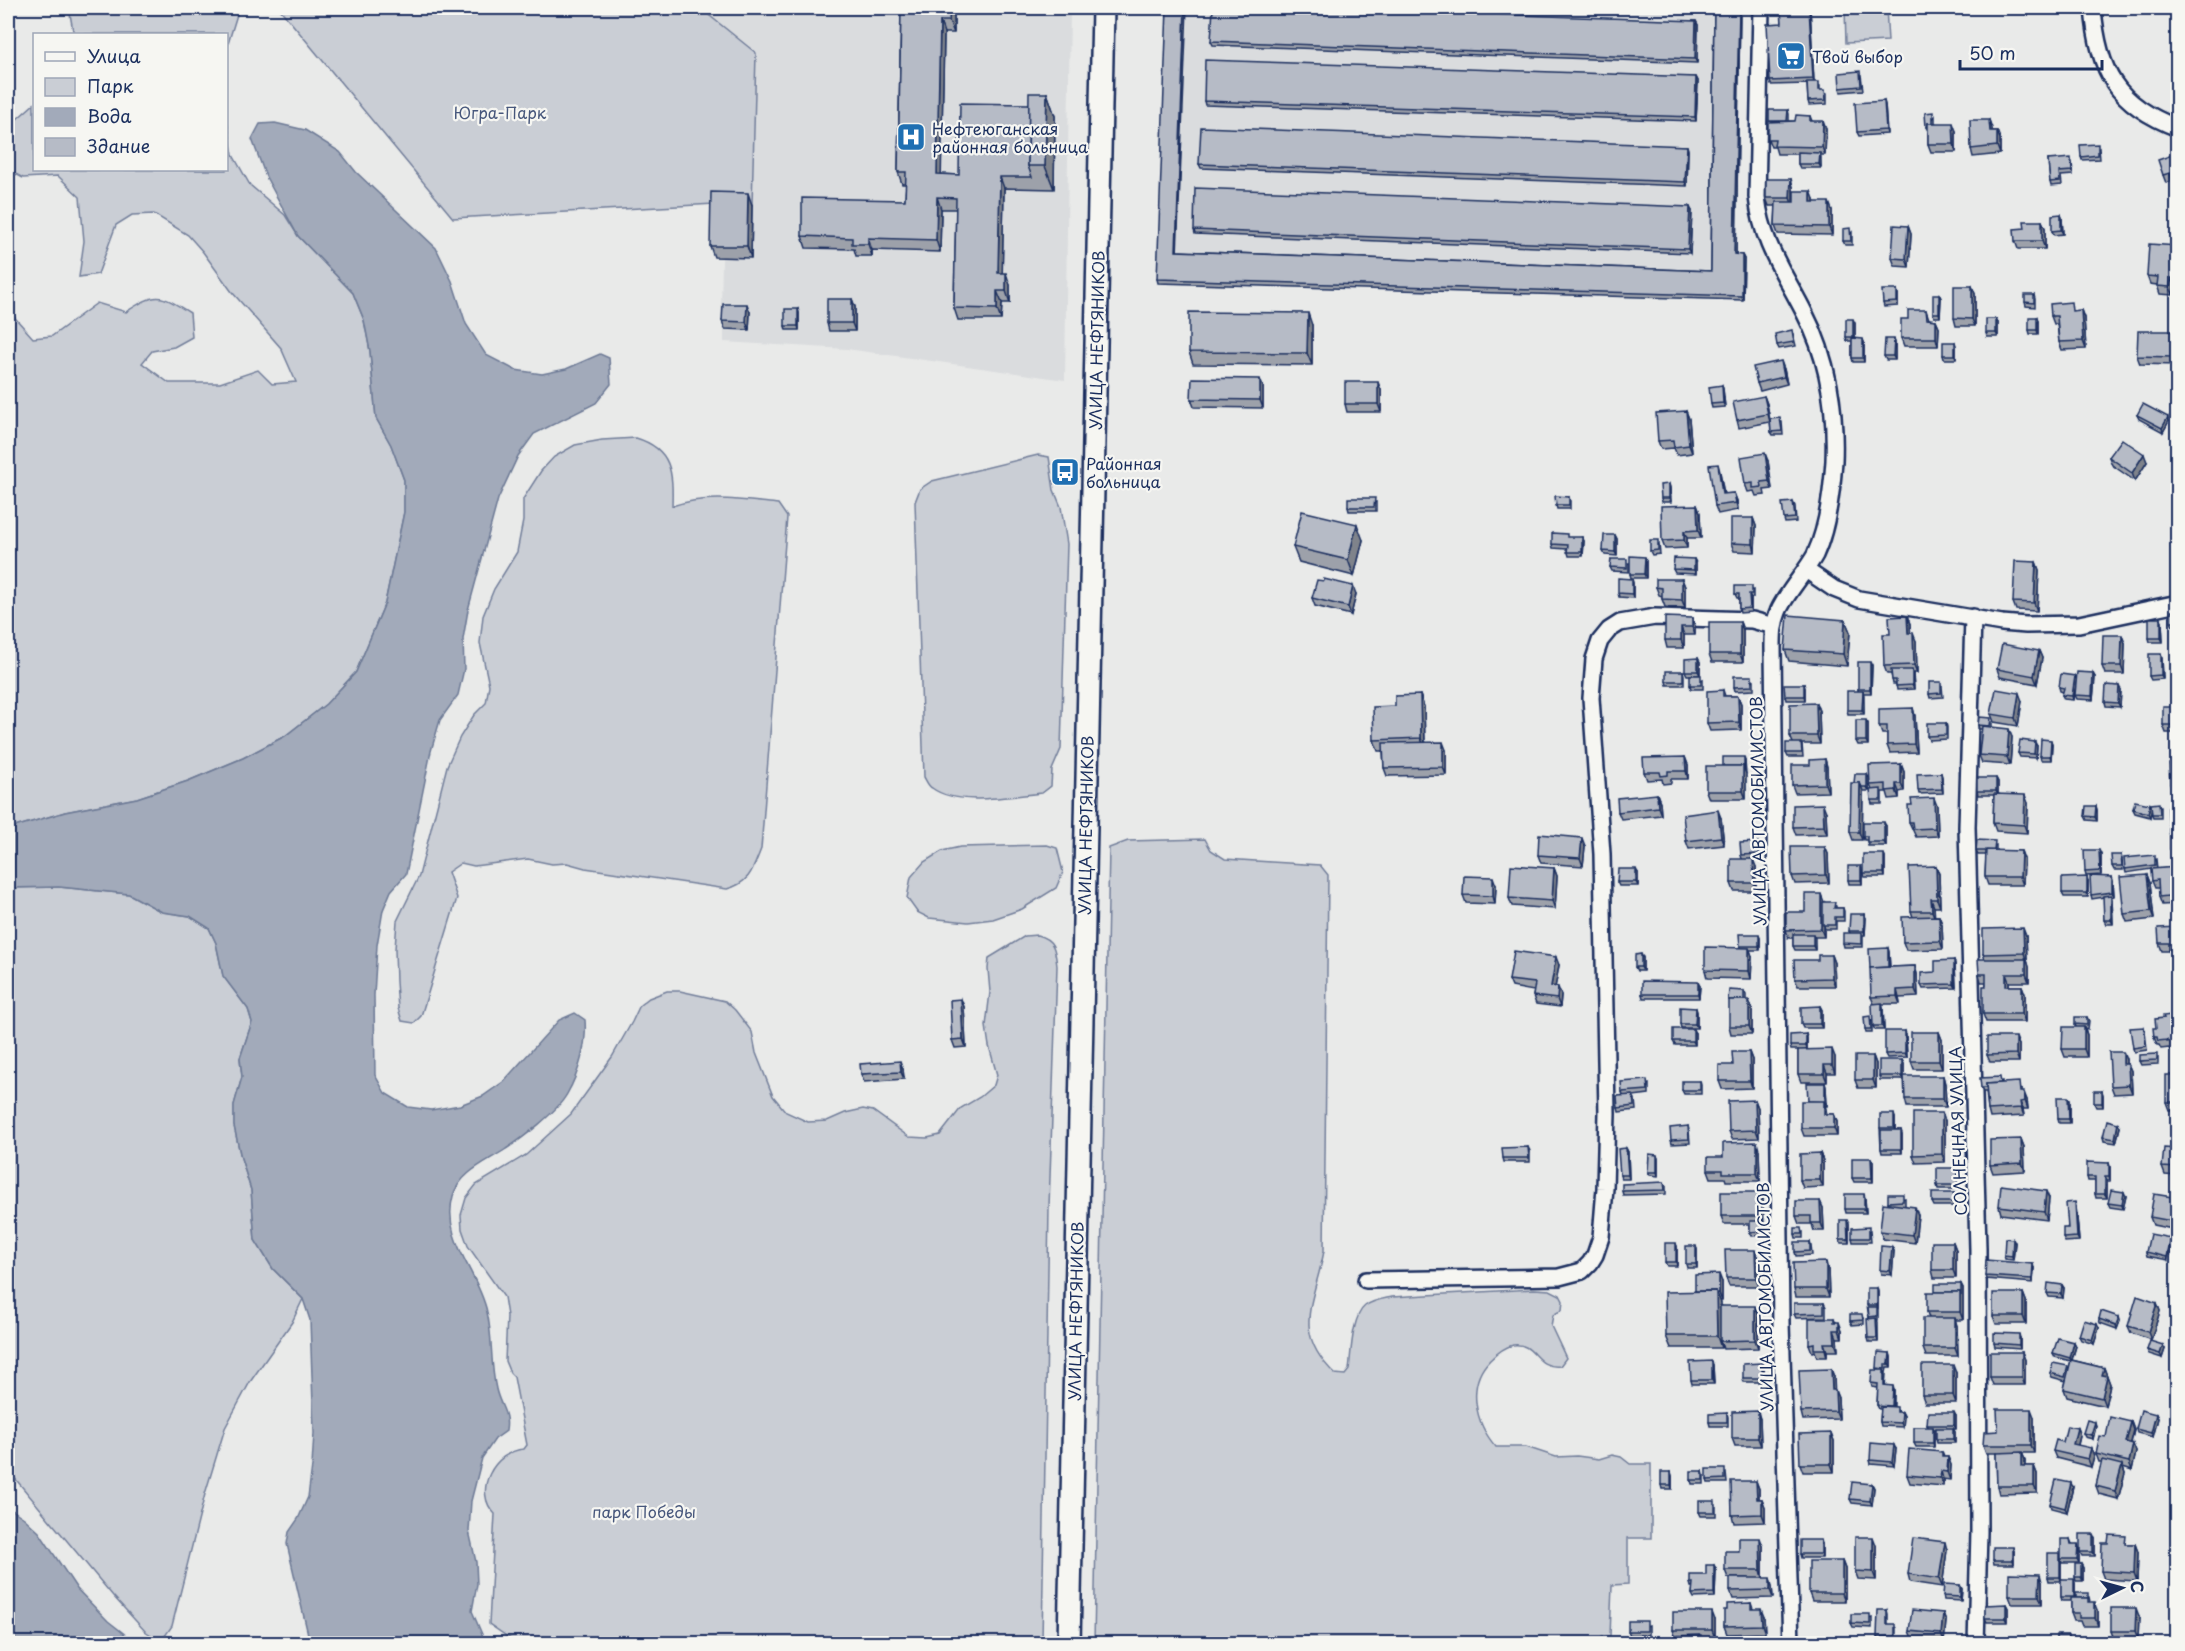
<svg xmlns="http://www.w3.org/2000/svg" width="2185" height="1651" font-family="'Playpen Sans',sans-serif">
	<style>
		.built { fill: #dadcde }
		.green { fill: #caced5; stroke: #727e9a; stroke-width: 1.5 }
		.water { fill: #a2aaba; stroke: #6c7995; stroke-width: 1.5 }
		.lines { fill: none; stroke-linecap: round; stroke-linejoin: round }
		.street-casing { stroke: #1b2f5e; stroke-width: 20 }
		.secondary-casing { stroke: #1b2f5e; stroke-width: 26 }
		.street { stroke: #f6f6f2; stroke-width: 15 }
		.secondary { stroke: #f6f6f2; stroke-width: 21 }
		.wall { fill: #9da1aa; stroke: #1b2f5e; stroke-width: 1.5 }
		.shaded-wall { fill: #7f838b; stroke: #1b2f5e; stroke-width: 1.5 }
		.building { fill: #b6bbc6; stroke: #1b2f5e; stroke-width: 1.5 }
		.labels { text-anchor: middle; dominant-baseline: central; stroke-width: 4.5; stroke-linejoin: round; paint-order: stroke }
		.poi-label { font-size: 16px; fill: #1b2f5e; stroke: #f6f6f2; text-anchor: start }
		.park-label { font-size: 16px; fill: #47577c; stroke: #f6f6f2 }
		.street-label { font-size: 16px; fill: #1b2f5e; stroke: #f6f6f2 }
	</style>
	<rect width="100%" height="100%" fill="#e9eae9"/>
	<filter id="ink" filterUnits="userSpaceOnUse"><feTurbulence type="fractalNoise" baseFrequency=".0167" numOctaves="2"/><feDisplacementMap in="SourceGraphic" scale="12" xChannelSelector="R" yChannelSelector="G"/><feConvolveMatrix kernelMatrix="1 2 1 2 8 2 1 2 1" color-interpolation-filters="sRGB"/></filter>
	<g filter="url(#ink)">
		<g class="built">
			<polygon points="700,8 1070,8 1065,380 847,349 724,342 724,310 721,309 722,258 714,257 715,204"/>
			<polygon points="1169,8 1740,8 1736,258 1744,259 1743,300 1158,283"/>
		</g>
		<g class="green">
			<polygon points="69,8 239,8 227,47 226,34 78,34 73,31"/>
			<polygon points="279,8 700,8 756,53 752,205 715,204 453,218"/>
			<polygon points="1845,8 1886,8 1888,41 1846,43"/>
			<path d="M34,104V170H226L227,122L233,155L250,185L285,215L298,236L353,293L364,320L370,351L376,418L391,445L404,480V512L385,603L356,672L326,704L285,736L243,758L188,781L137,798L65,812L8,829V310L33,338L52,336L97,303L126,312C157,292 159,293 190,313L192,337L174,347L152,351L142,363L169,383H220L258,370L272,384L296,382L281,348L232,292L203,252L188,235L154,214L132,215L116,225L98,274L79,277L84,241L80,197L58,176L23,178L8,170V127Z"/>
			<path d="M636,438C672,449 673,472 672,506C707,494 741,500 778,504L787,517L761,849C753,869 750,883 727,889L585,868L567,863L552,864L528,859L474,866L461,863L448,872L457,898L421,1016L414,1023L402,1021L398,1008L396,982L395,949L397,921L419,876L447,766L460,737L474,715L486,703L489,685L480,643L483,616L494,589L517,552L523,521V499L541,471L554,457L575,445L602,440Z"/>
			<path d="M1038,455L1049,457L1054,490L1061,507L1067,544L1061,749L1052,770L1051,786L1042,793C1012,796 957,807 932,788C928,786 926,780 924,777L915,502L920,489L932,481Z"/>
			<path d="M1205,839L1211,850L1225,859L1320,865L1328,875L1324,1251C1315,1301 1290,1331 1335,1374L1345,1375L1349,1370C1351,1354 1352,1316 1365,1306C1373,1300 1383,1299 1392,1297L1534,1289L1550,1290L1560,1295L1563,1301L1562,1310L1553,1315L1551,1326L1566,1358L1560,1366C1534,1369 1536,1342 1513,1345C1505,1347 1496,1354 1490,1360C1466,1384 1475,1423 1496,1447H1526L1556,1457L1577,1456L1599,1459L1612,1455L1621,1457L1630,1464H1651V1538H1628V1584L1612,1585L1610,1636L1602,1637V1643H1094L1109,848L1128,841Z"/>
			<polygon points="1047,845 1057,848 1063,872 1056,888 1022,909 993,919 968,922 929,918 917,912 907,898 911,877 924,862 942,851 960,847"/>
			<polygon points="59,887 129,894 162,912 190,916 209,928 216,943 223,976 248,1009 252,1022 240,1058 242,1077 234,1105 234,1126 241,1158 251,1190 255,1240 273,1269 303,1299 292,1322 250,1382 225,1428 205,1494 172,1626 165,1636 157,1639 145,1631 113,1596 8,1470 8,888"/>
			<path d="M1037,935C1055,940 1055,950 1057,966L1049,1207L1042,1643L518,1644L489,1624L495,1514C472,1492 494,1451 524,1449L527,1445L514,1377L510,1373L505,1361L507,1316L504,1297L468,1246L462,1229L461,1215L466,1198L476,1185L526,1155L571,1114L612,1057L632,1022L640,1005L649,998L667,991H680L725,1001L735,1010L752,1032L756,1053L773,1096L786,1112L808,1122L827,1121L845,1113L863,1109L873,1111L909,1137L927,1138L940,1135L961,1108L980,1097L994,1085L997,1075L989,1046L986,1026L990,992L988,969L989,958L1025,936Z"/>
		</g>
		<g class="water">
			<path d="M275,123L305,130L340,152L356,172L436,248L452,281L466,324L486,355L515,370L542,374L566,369L600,354L609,358L611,384L596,403L534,434L518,456L498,499L468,610L463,639L464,669L458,695L440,720L431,751L406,874L391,891L383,910L377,945L374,995L375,1075L385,1093L408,1107L431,1110L460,1105L483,1096L503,1082L559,1020L575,1013L585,1020C587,1045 579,1073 567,1094C557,1112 523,1138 506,1149C487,1162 460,1172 453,1196C441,1239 479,1273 487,1312C493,1337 490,1363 496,1389C500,1407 509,1412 506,1431L495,1439L482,1458L471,1501L469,1531L476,1562L477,1584L472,1611L484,1639L488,1643H310L287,1544L289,1532L298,1519L308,1497L312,1466L314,1433L310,1320L303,1299L273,1269L255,1240L251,1190L241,1158L234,1126V1105L242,1077L240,1058L252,1022L248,1009L223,976L216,943L209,928L190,916L162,912L129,894L59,887L8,888V829L65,812L137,798L188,781L243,758L285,736L326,704L356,672L385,603L404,512V480L391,445L376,418L370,351L364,320L353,293L298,236L266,177L252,139L260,124Z"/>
			<polygon points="8,1507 24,1518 39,1532 77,1589 108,1621 136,1643 8,1643"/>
		</g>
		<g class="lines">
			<g class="street-casing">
				<g id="street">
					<path d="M1761,8L1757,197C1762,244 1784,272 1805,314C1828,358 1836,411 1834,461C1832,491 1828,527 1815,555C1805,573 1784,596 1778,612C1773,624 1773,636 1773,648L1781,1323L1791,1644"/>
					<path d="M2093,8C2098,71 2116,105 2178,128"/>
					<polyline points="1806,570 1834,589 1859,599 2002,623 2026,625 2079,624 2178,603"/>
					<polyline points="1973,617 1967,827 1978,1249 1979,1532 1976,1644"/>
					<polyline points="1366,1280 1559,1277 1582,1271 1590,1263 1595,1255 1601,1237 1605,1188 1607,1113 1602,854 1591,698 1594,659 1600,641 1609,630 1620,623 1655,617 1752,620 1774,626"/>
				</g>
			</g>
			<g class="secondary-casing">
				<polyline id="secondary" points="1069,1644 1103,8"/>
			</g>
			<use href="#street" class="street"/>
			<use href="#secondary" class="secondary"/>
		</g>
		<g class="wall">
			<polygon points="901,8 951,8 954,16 954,33 944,33 941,174 959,175 1029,104 1047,93 1055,116 1054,189 1004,188 1002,273 1010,285 1010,303 1002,303 1001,320 958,320 954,308 956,209 941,209 940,252 872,250 872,256 856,256 854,249 806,248 802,236 905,200 906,184 902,184 898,172"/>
			<polygon points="1714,8 1740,8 1736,255 1742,255 1744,259 1743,300 1158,283 1157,279 1177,251 1711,271"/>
			<polygon points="1781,8 1810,8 1814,82 1820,86 1820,90 1827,94 1827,104 1809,105 1808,101 1807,84 1771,85 1770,81 1782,23"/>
			<polygon points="1696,21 1698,25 1697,63 1213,45 1211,41"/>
			<polygon points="1861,75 1863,90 1841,92 1840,88"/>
			<polygon points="1696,77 1698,81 1696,121 1205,105 1204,101"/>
			<polygon points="1884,101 1885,105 1887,134 1859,136 1857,132"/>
			<polygon points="1788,110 1789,114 1789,121 1795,121 1810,116 1812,121 1826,129 1825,155 1820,155 1821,168 1800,168 1798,164 1798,154 1777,154 1775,147 1771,147 1768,139"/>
			<polygon points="1935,116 1935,123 1956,131 1956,152 1931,152 1928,144 1928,131 1926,127"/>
			<polygon points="1989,120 1992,131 1997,131 2000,139 2000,154 1973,157 1971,149"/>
			<polygon points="1687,146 1688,150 1687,186 1201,168 1199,164"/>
			<polygon points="2099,148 2100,159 2082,160 2081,157"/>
			<polygon points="2178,153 2178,188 2175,189 2172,181 2166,183 2163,175"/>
			<polygon points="2048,160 2072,162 2073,175 2061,176 2062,185 2051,186 2050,182"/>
			<polygon points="1791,179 1793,187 1793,202 1814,199 1814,202 1832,210 1832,235 1778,234 1775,226 1776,206 1769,206 1766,198"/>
			<polygon points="752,205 751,258 714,257 710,246"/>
			<polygon points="1692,211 1690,253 1195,234 1194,230"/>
			<polygon points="2062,218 2063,234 2054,235 2052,231"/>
			<polygon points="2042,221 2045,228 2045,249 2018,249 2015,241 2025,228"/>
			<polygon points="1908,226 1911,234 1909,267 1895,266 1892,258"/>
			<polygon points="1852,232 1852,245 1845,245 1843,241"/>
			<polygon points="2178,246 2178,286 2174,286 2173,295 2160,294 2157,285 2150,284 2147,276"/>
			<polygon points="1972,286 1975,294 1975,326 1956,326 1954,318"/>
			<polygon points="1897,290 1898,294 1898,306 1884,307 1883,303"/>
			<polygon points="1939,294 1941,298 1940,317 1934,317 1933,313"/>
			<polygon points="2034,295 2035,299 2035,307 2026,306 2025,302"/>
			<polygon points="852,299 855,307 855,331 829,331 827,323"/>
			<polygon points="798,309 799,313 799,330 786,330 785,326"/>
			<polygon points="1926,310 1929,319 1936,320 1939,327 1938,346 1904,346 1901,338 1908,319"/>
			<polygon points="2081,310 2084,318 2086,349 2062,350 2059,342 2057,324 2054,324 2051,316 2074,311"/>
			<polygon points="750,312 749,330 725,329 722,321"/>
			<polygon points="2037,317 2038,321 2038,334 2030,334 2029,330"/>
			<polygon points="1855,323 1855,338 1864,342 1864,362 1853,362 1852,358 1852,341 1847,341 1846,337"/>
			<polygon points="1998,323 1998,337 1987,337 1986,333"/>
			<polygon points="1312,325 1312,365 1193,364 1189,352"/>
			<polygon points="1793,334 1796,346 1779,349 1777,345"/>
			<polygon points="2175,339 2175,365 2140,364 2137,356"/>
			<polygon points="1955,342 1956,346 1956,359 1944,359 1943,355"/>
			<polygon points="1895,343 1895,360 1886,360 1884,356"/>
			<polygon points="1784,369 1787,384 1760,391 1757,383"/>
			<polygon points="1722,385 1723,389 1725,407 1712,408 1711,404"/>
			<polygon points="1263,387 1263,408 1194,407 1191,399"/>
			<polygon points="1381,390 1381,412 1347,412 1345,404"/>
			<polygon points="1764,396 1767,404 1770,420 1782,422 1783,435 1773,435 1771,432 1770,422 1739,428 1737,420"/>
			<polygon points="1686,411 1689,419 1692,453 1677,455 1674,448 1661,449 1658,441"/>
			<polygon points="2137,415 2169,421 2163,432 2139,419"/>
			<polygon points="2109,457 2147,462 2135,481 2112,465"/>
			<polygon points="1768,461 1772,489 1764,490 1765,495 1756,496 1754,491 1748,492 1745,484"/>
			<polygon points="1720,472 1724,494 1734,493 1737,501 1738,510 1718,514 1715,506"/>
			<polygon points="1669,484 1670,488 1671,502 1662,502 1661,498"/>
			<polygon points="1569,497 1570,501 1570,509 1557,509 1556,505"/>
			<polygon points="1376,502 1376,511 1349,511 1348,507"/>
			<polygon points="1793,502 1795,506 1796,522 1785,523 1784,519"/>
			<polygon points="1697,505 1700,513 1701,538 1687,538 1687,548 1665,549 1662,541"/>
			<polygon points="1753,518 1756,526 1755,552 1734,551 1731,543"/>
			<polygon points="1615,535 1617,539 1617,556 1605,555 1603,551"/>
			<polygon points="1582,537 1584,541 1583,556 1569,556 1567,549 1553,548 1552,544"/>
			<polygon points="1363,540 1354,576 1299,562 1293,547"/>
			<polygon points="2178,542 2178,563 2175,563 2172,555"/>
			<polygon points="1659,544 1660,554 1652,555 1650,551"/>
			<polygon points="1694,559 1696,563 1696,574 1675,573 1673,569"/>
			<polygon points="1646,561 1646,578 1631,578 1630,574"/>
			<polygon points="2036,562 2039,570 2037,611 2016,610 2013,602"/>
			<polygon points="1629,563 1629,572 1612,571 1610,567"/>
			<polygon points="1632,579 1633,583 1633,598 1619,597 1618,593"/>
			<polygon points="1682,579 1685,587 1685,608 1665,607 1662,599 1662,596 1659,595 1656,587"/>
			<polygon points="1753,590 1753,598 1751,598 1751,612 1740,613 1739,609 1739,598 1737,598 1735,594"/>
			<polygon points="1356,594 1351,615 1315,606 1312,598"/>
			<polygon points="2178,611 2178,626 2173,626 2171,622"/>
			<polygon points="1907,616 1910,624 1910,633 1916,641 1917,673 1913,673 1914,689 1897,690 1896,684 1893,684 1891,674 1887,674 1884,666 1890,634"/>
			<polygon points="1692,618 1695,626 1695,635 1684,635 1684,648 1667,648 1665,640"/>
			<polygon points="2161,618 2162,622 2163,642 2150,642 2149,638"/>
			<polygon points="1845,620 1850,632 1847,666 1789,661 1785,650"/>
			<polygon points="1740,622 1743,630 1743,662 1712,662 1709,654"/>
			<polygon points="2125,643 2124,674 2105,674 2102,666"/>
			<polygon points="2039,651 2042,658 2037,684 2000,677 1997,669"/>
			<polygon points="1698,658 1700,662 1700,675 1687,675 1685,671"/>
			<polygon points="2162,658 2163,679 2151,680 2149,676"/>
			<polygon points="1872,666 1871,693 1863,693 1864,714 1848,714 1847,710 1858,691 1858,689"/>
			<polygon points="1683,671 1684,675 1684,685 1667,685 1666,681"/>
			<polygon points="2095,677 2093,700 2077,699 2075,695 2076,685 2073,700 2064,699 2062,695 2063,692 2060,691 2059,687 2076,679"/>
			<polygon points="1703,679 1703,689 1691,689 1690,685"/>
			<polygon points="1754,680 1754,690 1735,691 1734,687"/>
			<polygon points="1804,684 1805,688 1805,700 1786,700 1785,696"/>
			<polygon points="1942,686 1943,697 1930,698 1929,694"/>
			<polygon points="1723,690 1725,696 1738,696 1741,704 1741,730 1710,731 1707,723"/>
			<polygon points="2121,690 2120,707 2106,706 2105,702"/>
			<polygon points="1420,695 1424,707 1425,742 1446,750 1446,775 1387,776 1384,768 1383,751 1378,751 1374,740 1395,706"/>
			<polygon points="2022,701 2018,726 1994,722 1991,714"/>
			<polygon points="1816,703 1819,711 1820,744 1802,744 1803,757 1788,757 1786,753 1793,743 1790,736"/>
			<polygon points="2178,707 2178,733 2166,733 2163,725"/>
			<polygon points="1913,708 1915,716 1917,752 1890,753 1887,745 1887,734 1882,734 1879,726"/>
			<polygon points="1992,722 1992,727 2012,737 2010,765 1982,763 1979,755 1982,729 1979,729 1978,725"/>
			<polygon points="1946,723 1947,727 1947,739 1929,740 1927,736"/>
			<polygon points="1868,724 1868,745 1858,745 1856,741"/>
			<polygon points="2052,744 2051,760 2041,760 2040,756"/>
			<polygon points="2037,746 2036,758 2020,757 2018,753"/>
			<polygon points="1685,757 1688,765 1688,779 1671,779 1671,783 1663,784 1662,779 1647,780 1644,772"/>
			<polygon points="1825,759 1827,767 1828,792 1795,793 1792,785 1810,765"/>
			<polygon points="1745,761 1746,799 1709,799 1706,791 1723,766"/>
			<polygon points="1901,764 1904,772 1904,791 1899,792 1899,798 1889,799 1887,792 1882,792 1882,804 1872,804 1871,800 1872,790 1870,785"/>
			<polygon points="2178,764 2178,791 2173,792 2170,784"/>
			<polygon points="1941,773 1942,777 1943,793 1919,794 1918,790"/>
			<polygon points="1869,778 1869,791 1863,791 1862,840 1853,840 1850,832 1854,783"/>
			<polygon points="1996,778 1998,782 1998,794 2028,803 2027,833 1996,831 1993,823 1994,795 1978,795 1977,791"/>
			<polygon points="1657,794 1660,802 1661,815 1621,819 1618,812"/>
			<polygon points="1912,805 1937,806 1938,836 1916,837 1909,822"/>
			<polygon points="2096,806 2097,810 2097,821 2087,820 2085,816"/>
			<polygon points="2161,807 2161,818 2153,818 2152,814 2152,809 2150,817 2135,813 2133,809"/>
			<polygon points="2178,808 2178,853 2172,853 2170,849 2170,836 2169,832"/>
			<polygon points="1826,812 1827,834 1796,835 1793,827"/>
			<polygon points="1721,818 1724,845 1689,849 1686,841"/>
			<polygon points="1886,826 1886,846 1868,846 1867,840 1864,840 1863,836"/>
			<polygon points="1758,842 1760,846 1760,858 1751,859 1756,867 1756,891 1734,891 1731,883 1742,859 1741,855"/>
			<polygon points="1996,845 1996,851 2021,851 2024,859 2023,885 1988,885 1985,877 1986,855 1978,855 1976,851"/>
			<polygon points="1585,846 1583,866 1541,863 1538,855"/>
			<polygon points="1825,847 1828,854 1829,883 1795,884 1792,876"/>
			<polygon points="2101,854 2101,875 2086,876 2085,872"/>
			<polygon points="2121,855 2122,859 2123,870 2114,870 2112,866"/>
			<polygon points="1885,858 1885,877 1864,877 1863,873"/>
			<polygon points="2156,859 2157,869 2177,867 2178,904 2162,905 2159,897 2159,888 2155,888 2152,881 2151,869 2126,873 2125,869"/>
			<polygon points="1861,866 1862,870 1862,884 1849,884 1848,880"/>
			<polygon points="1936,866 1939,874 1940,907 1934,907 1934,916 1939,916 1942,924 1943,949 1906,950 1903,942 1913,917 1911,911"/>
			<polygon points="1554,868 1557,876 1555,909 1512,906 1509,898"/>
			<polygon points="1638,873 1638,886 1619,886 1617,882"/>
			<polygon points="2147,875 2150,883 2154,919 2127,922 2124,914"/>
			<polygon points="2112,877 2113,881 2114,896 2111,897 2112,899 2113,924 2106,924 2104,920 2104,897 2092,899 2091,895"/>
			<polygon points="2088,881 2088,897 2064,897 2062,893"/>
			<polygon points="1496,885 1495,904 1466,903 1463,895"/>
			<polygon points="1824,902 1836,906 1836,908 1843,908 1844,911 1844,921 1836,921 1836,929 1825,929 1824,926 1824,937 1814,937 1815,950 1795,950 1793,946 1793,938 1789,938 1786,930 1805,912"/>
			<polygon points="1864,914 1866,918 1865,935 1863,935 1863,947 1844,947 1843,943 1850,933 1849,931"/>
			<polygon points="2178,927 2178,958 2172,958 2169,951 2162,951 2159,943"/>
			<polygon points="2026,936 2027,960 2029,967 2029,982 2009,982 2009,986 2022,986 2025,994 2025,1022 1986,1022 1983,1014 1986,982 1981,982 1979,974 1985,959 1983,954"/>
			<polygon points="1760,938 1760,950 1750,950 1752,956 1751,979 1707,978 1705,970 1740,947 1740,946"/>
			<polygon points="1888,948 1889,952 1890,967 1915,966 1917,974 1918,997 1899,998 1900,1004 1882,1004 1883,1007 1884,1030 1875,1030 1873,1026 1874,1004 1871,997"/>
			<polygon points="1831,955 1834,963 1835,986 1798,986 1795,979 1818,960"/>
			<polygon points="1643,958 1643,971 1637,971 1635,967"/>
			<polygon points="1954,960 1955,964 1956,988 1923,989 1921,985 1935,972"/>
			<polygon points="1559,965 1555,987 1561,995 1560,1007 1536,1004 1533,996 1534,991 1512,987 1509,980"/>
			<polygon points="1700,986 1699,998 1643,998 1642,994"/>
			<polygon points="1744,991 1746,995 1746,1000 1752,1008 1752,1034 1731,1034 1729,1026"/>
			<polygon points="961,999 964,1007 966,1047 955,1048 952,1040"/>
			<polygon points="1820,1006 1822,1010 1822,1028 1803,1028 1801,1024"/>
			<polygon points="1696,1008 1697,1012 1697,1028 1681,1028 1680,1024"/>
			<polygon points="2178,1014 2178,1049 2170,1050 2169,1048 2161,1049 2159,1045 2157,1045 2154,1037 2156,1028 2164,1018"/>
			<polygon points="2087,1017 2089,1021 2088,1029 2085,1028 2087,1035 2087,1057 2065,1057 2062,1049 2076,1027 2075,1024"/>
			<polygon points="1872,1020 1872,1033 1866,1033 1865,1029"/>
			<polygon points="2144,1027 2145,1031 2147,1050 2134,1052 2133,1048"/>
			<polygon points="1905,1031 1906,1035 1907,1057 1887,1058 1885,1054"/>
			<polygon points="1939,1032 1942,1040 1942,1069 1914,1069 1911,1061"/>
			<polygon points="1695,1033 1695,1045 1675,1045 1673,1041"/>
			<polygon points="1806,1034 1807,1038 1807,1050 1835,1057 1835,1073 1827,1073 1827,1082 1801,1082 1798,1074 1798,1050 1791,1050 1790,1046"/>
			<polygon points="2019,1045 2019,1062 1990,1062 1987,1055"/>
			<polygon points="1749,1052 1752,1060 1752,1088 1722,1089 1719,1081 1733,1065"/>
			<polygon points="1873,1056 1876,1064 1876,1088 1858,1088 1855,1080"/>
			<polygon points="2158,1058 2158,1064 2141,1065 2139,1061"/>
			<polygon points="1902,1060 1904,1064 1904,1080 1880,1080 1879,1076"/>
			<polygon points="2126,1060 2126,1064 2128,1064 2131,1071 2132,1093 2114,1094 2111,1086"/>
			<polygon points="903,1069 904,1079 864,1082 861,1074"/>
			<polygon points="2178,1075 2178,1110 2169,1110 2166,1102"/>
			<polygon points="1943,1076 1945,1084 1946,1107 1907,1107 1905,1099"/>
			<polygon points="1700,1081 1701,1085 1701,1094 1684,1094 1682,1090"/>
			<polygon points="2002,1081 2002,1083 2022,1090 2022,1092 2027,1100 2028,1109 2023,1109 2024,1116 1990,1118 1988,1110 1986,1092 1983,1092 1981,1088"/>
			<polygon points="1825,1083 1826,1087 1827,1106 1825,1106 1827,1114 1834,1114 1837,1122 1837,1136 1804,1136 1801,1128 1808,1101"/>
			<polygon points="1649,1084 1649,1094 1633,1096 1635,1099 1636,1110 1619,1112 1618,1108 1623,1096 1622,1092"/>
			<polygon points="2102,1091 2103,1095 2103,1107 2096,1107 2094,1103"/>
			<polygon points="1755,1100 1758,1108 1759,1138 1732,1139 1729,1131"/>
			<polygon points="2070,1101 2070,1123 2059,1123 2058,1119"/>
			<polygon points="1895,1118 1895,1130 1901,1130 1902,1134 1902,1153 1882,1153 1881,1149 1880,1128"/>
			<polygon points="1945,1121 1945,1162 1916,1163 1913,1155"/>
			<polygon points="2118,1123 2120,1127 2116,1143 2104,1141 2103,1137"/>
			<polygon points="1688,1126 1689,1130 1690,1143 1672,1144 1671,1140"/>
			<polygon points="2021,1139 2024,1147 2025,1171 1993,1173 1990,1165"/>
			<polygon points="1528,1147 1530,1151 1530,1162 1504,1162 1503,1158"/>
			<polygon points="1626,1148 1628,1152 1629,1179 1621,1179 1620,1175"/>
			<polygon points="2178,1149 2178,1176 2165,1175 2162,1167"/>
			<polygon points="1759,1150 1760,1181 1726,1181 1725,1178 1711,1178 1708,1170 1723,1157"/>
			<polygon points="1820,1153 1823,1161 1823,1187 1803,1188 1800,1180"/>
			<polygon points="1871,1158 1873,1162 1873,1182 1854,1182 1852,1178"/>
			<polygon points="1658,1159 1658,1176 1650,1175 1648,1172"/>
			<polygon points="2109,1163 2110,1167 2110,1181 2107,1181 2107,1198 2096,1198 2095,1194 2095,1181 2088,1181 2087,1177"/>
			<polygon points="1960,1172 1959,1189 1938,1189 1937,1185"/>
			<polygon points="1664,1182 1666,1186 1666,1194 1623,1195 1622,1191"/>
			<polygon points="1760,1192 1763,1200 1763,1235 1752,1236 1750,1232 1750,1224 1724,1224 1721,1216"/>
			<polygon points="1954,1193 1955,1197 1955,1206 1934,1206 1932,1202"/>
			<polygon points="2126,1196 2123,1209 2110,1207 2108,1203"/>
			<polygon points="1865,1198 1866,1213 1846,1213 1845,1209"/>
			<polygon points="1905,1198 1905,1205 1918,1215 1915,1243 1883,1239 1880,1231 1889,1204 1888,1202"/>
			<polygon points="2049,1198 2047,1220 2001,1214 1999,1206"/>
			<polygon points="2178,1198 2178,1230 2153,1225 2150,1217"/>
			<polygon points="1820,1201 1823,1208 1824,1231 1814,1231 1812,1224 1799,1224 1796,1216"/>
			<polygon points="2076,1206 2079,1241 2065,1242 2063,1238"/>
			<polygon points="1849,1224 1849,1243 1841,1243 1840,1239"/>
			<polygon points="1870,1231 1871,1242 1853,1242 1852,1238"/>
			<polygon points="1803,1232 1803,1238 1796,1238 1795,1234"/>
			<polygon points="2171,1238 2172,1242 2168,1260 2147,1256 2146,1252"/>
			<polygon points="1810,1242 1811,1246 1812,1255 1796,1256 1795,1252"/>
			<polygon points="1953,1242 1956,1250 1956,1278 1934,1278 1932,1270"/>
			<polygon points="2015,1243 2013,1260 2005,1259 2004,1255"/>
			<polygon points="1677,1247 1677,1266 1667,1266 1665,1262"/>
			<polygon points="1892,1247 1894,1251 1892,1275 1881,1274 1880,1270"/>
			<polygon points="1697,1250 1697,1268 1687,1268 1686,1264"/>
			<polygon points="1758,1258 1759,1286 1729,1286 1726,1278"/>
			<polygon points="2034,1268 2033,1283 1986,1279 1985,1276"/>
			<polygon points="1828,1270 1829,1297 1796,1297 1794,1289"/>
			<polygon points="1722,1282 1722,1301 1720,1301 1721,1306 1758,1314 1758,1348 1723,1349 1721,1343 1721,1348 1671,1348 1666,1336 1695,1291"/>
			<polygon points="1961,1284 1963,1288 1963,1320 1955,1320 1957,1326 1958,1356 1926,1356 1923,1348 1929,1318 1927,1312 1935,1292"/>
			<polygon points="2062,1285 2064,1288 2063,1298 2049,1297 2047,1293"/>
			<polygon points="1877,1288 1878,1292 1878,1320 1877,1320 1878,1342 1869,1342 1868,1338 1869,1318 1867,1305"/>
			<polygon points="2023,1293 2026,1301 2026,1324 1996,1324 1993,1316"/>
			<polygon points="1824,1303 1826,1307 1826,1317 1796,1318 1794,1314"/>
			<polygon points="2157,1303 2160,1311 2151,1340 2131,1333 2128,1326"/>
			<polygon points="2119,1317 2120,1321 2117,1329 2100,1323 2099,1319"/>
			<polygon points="1834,1318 1836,1322 1842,1330 1842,1338 1837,1338 1838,1351 1827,1351 1827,1357 1817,1357 1815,1351 1812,1352 1809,1344"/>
			<polygon points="1864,1318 1864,1324 1852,1325 1850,1321"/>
			<polygon points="2099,1328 2094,1344 2081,1340 2079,1336"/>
			<polygon points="2020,1338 2020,1349 1995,1347 1994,1343"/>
			<polygon points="2074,1342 2076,1346 2072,1360 2104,1368 2110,1384 2105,1406 2067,1397 2064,1389 2066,1381 2052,1377 2050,1373 2069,1368 2071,1361 2055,1357 2053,1353"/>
			<polygon points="2165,1349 2162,1358 2149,1354 2147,1350"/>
			<polygon points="2022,1352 2025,1360 2025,1385 1993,1385 1990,1377"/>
			<polygon points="1890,1353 1891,1357 1891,1368 1887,1368 1886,1373 1885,1373 1885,1385 1894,1390 1894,1407 1899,1412 1902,1412 1904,1416 1903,1427 1881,1426 1880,1422 1881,1409 1879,1409 1877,1405 1878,1388 1872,1387 1871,1383 1878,1370 1877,1368"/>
			<polygon points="1762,1363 1764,1367 1764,1382 1744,1382 1743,1378"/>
			<polygon points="1713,1365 1714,1384 1692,1384 1691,1380"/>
			<polygon points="1831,1369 1834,1377 1834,1390 1838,1398 1839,1419 1803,1420 1801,1412"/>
			<polygon points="1956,1373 1956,1403 1925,1403 1922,1395"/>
			<polygon points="1727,1413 1728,1417 1728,1426 1710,1426 1709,1422"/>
			<polygon points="2156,1414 2158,1418 2153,1437 2137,1433 2136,1429"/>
			<polygon points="1956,1416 1956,1429 1953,1429 1955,1432 1955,1443 1937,1443 1936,1439 1936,1429 1934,1429 1934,1447 1916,1447 1914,1443 1928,1427 1927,1425"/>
			<polygon points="2034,1417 2034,1453 2022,1453 2025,1460 2025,1466 2034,1466 2037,1474 2037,1493 1999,1494 1997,1486 1996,1453 1986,1453 1983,1445 1998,1431"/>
			<polygon points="1760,1419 1761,1446 1735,1446 1732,1438"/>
			<polygon points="2131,1422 2134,1430 2131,1443 2136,1452 2132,1470 2123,1467 2125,1473 2118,1499 2099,1494 2096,1486 2102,1462 2099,1462 2096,1454 2106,1437"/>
			<polygon points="2096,1426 2093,1439 2085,1437 2083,1433"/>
			<polygon points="2077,1428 2080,1436 2078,1445 2094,1456 2091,1467 2056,1458 2053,1451"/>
			<polygon points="1831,1433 1834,1441 1834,1472 1803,1472 1800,1464"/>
			<polygon points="1896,1449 1894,1466 1871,1464 1870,1460"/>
			<polygon points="1942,1452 1944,1457 1948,1457 1951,1465 1950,1480 1943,1479 1943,1486 1910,1483 1907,1475"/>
			<polygon points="1703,1471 1704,1475 1704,1484 1692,1484 1691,1480"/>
			<polygon points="1671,1472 1672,1476 1672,1489 1662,1489 1661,1485"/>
			<polygon points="1726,1473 1727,1483 1708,1483 1707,1480"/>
			<polygon points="1756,1481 1759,1489 1759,1499 1762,1499 1765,1507 1765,1522 1734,1523 1732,1515"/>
			<polygon points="1872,1484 1874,1488 1872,1505 1852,1503 1850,1499"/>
			<polygon points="2073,1487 2067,1512 2051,1508 2050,1504"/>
			<polygon points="1716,1505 1716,1516 1701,1516 1699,1512"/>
			<polygon points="2095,1538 2095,1556 2082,1556 2080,1552"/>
			<polygon points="2070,1539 2072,1544 2079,1548 2079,1563 2062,1563 2061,1560 2061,1579 2075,1583 2075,1598 2089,1597 2090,1602 2098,1610 2098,1626 2082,1626 2080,1621 2074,1621 2071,1613 2071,1601 2062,1601 2061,1597 2061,1581 2049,1581 2048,1577"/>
			<polygon points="1822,1544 1822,1558 1801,1558 1800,1554"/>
			<polygon points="2128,1544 2135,1544 2138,1552 2137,1581 2104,1579 2101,1571"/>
			<polygon points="1876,1545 1876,1580 1858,1579 1855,1571"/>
			<polygon points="1763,1546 1763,1578 1772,1586 1773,1598 1733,1599 1730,1591 1747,1578 1728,1578 1725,1570 1739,1551"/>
			<polygon points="1947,1550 1942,1587 1910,1582 1908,1574"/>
			<polygon points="2014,1551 2014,1564 1994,1564 1993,1560"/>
			<polygon points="1842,1561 1845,1569 1845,1601 1812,1601 1809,1593"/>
			<polygon points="2081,1564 2083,1568 2083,1581 2076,1581 2075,1577"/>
			<polygon points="1714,1565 1716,1569 1715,1597 1694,1598 1692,1594 1693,1587 1691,1587 1690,1583 1706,1575"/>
			<polygon points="2042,1582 2042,1604 2012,1604 2009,1596"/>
			<polygon points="1960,1585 1962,1589 1961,1601 1944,1600 1943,1596"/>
			<polygon points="1751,1603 1753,1609 1764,1617 1765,1633 1727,1634 1724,1626 1727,1610"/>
			<polygon points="2006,1604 2008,1608 2008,1622 1987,1622 1985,1618"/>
			<polygon points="1887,1610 1888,1614 1888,1624 1896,1628 1896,1640 1878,1641 1877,1637"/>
			<polygon points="1943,1613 1946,1621 1944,1642 1912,1638 1909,1631"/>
			<polygon points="2139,1616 2138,1639 2114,1639 2111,1631"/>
			<polygon points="1872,1618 1872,1628 1853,1627 1851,1623"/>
			<polygon points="1715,1620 1715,1638 1676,1638 1673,1630"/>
			<polygon points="1649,1625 1649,1635 1630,1635 1628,1631"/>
		</g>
		<g class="shaded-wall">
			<polygon points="950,8 951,8 954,16 954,33 949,21"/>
			<polygon points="1185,8 1187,8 1177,255 1176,251"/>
			<polygon points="1739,8 1740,8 1736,258 1734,254"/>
			<polygon points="1809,8 1810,8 1814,83 1813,79"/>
			<polygon points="940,21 944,33 941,186 937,174"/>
			<polygon points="1696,21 1698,25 1697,63 1695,59"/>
			<polygon points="1696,77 1698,81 1696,121 1695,117"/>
			<polygon points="1047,93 1055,116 1054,189 1045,166"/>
			<polygon points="1884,101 1885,105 1887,134 1886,130"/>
			<polygon points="1989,120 1992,128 1993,139 1990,131"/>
			<polygon points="1823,121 1826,129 1825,155 1822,147"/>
			<polygon points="1953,123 1956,131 1956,152 1954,144"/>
			<polygon points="1997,131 2000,139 2000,154 1997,146"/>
			<polygon points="1687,146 1688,150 1687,186 1685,182"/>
			<polygon points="1820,153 1821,157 1821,168 1819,164"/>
			<polygon points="1000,177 1004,188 1002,285 998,273"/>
			<polygon points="1791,179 1793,187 1793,206 1790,198"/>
			<polygon points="1811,191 1814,199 1814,210 1811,202"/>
			<polygon points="748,193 752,205 751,258 747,246"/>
			<polygon points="937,197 941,209 940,252 936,240"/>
			<polygon points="1829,202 1832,210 1832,235 1829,227"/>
			<polygon points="1690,207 1692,211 1690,253 1688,249"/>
			<polygon points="2061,214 2062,218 2063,234 2061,230"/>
			<polygon points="2042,221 2045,228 2045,249 2042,241"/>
			<polygon points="1908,226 1911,234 1909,267 1906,259"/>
			<polygon points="868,238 872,250 872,256 868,244"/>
			<polygon points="1742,255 1744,259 1743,300 1742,296"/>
			<polygon points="1006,273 1010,285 1010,303 1006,291"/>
			<polygon points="2171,278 2174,286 2173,295 2170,287"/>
			<polygon points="1972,286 1975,294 1975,326 1972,319"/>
			<polygon points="1897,290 1898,294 1898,306 1897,302"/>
			<polygon points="997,291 1002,303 1001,320 997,309"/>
			<polygon points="1939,294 1941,298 1940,317 1939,313"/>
			<polygon points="852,299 855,307 855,331 852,323"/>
			<polygon points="747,304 750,312 749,330 746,322"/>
			<polygon points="798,309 799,313 799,330 798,326"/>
			<polygon points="2081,310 2084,318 2086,349 2083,341"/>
			<polygon points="1308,313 1312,325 1312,365 1307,353"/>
			<polygon points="2037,317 2038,321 2038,334 2037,330"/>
			<polygon points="1853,319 1855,323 1855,341 1853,337"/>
			<polygon points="1996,319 1998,323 1998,337 1996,333"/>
			<polygon points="1936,320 1939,327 1938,346 1936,338"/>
			<polygon points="2172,331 2175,339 2175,365 2172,357"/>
			<polygon points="1863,339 1864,342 1864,362 1863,358"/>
			<polygon points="1894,339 1895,343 1895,360 1893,356"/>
			<polygon points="1955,342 1956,346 1956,359 1955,355"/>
			<polygon points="1781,361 1784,369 1787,384 1784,377"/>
			<polygon points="1260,379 1263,387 1263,408 1260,400"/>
			<polygon points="1378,382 1381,390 1381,412 1378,404"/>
			<polygon points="1722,385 1723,389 1725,407 1723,403"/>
			<polygon points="1764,396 1767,404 1770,422 1768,414"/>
			<polygon points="1686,411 1689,419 1692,453 1689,445"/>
			<polygon points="2168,417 2169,421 2163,432 2162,428"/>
			<polygon points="1765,453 1768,461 1772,489 1769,481"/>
			<polygon points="2144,454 2147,462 2135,481 2132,473"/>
			<polygon points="1718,464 1720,472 1725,502 1722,494"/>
			<polygon points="1669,484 1670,488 1671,502 1669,498"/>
			<polygon points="1734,493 1737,501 1738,510 1736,503"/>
			<polygon points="1697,505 1700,513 1701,538 1698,530"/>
			<polygon points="1753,518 1756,526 1755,552 1753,544"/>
			<polygon points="1357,524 1363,540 1354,576 1348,560"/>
			<polygon points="1684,531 1687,538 1687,548 1684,540"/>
			<polygon points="1615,535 1617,539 1617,556 1615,552"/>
			<polygon points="1582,537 1584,541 1583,556 1582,552"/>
			<polygon points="1645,557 1646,561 1646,578 1644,574"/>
			<polygon points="1694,559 1696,563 1696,574 1694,570"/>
			<polygon points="2036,562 2039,570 2037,611 2034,603"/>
			<polygon points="1632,579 1633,583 1633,598 1632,594"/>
			<polygon points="1682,579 1685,587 1685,608 1682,600"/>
			<polygon points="1353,586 1356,594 1351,615 1348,607"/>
			<polygon points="1749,594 1751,598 1751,612 1750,608"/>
			<polygon points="1907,616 1910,624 1911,641 1908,633"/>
			<polygon points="1692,618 1695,626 1695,635 1692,627"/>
			<polygon points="2161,618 2162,622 2163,642 2161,638"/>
			<polygon points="1845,620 1850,632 1847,666 1843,654"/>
			<polygon points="1740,622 1743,630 1743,662 1740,654"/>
			<polygon points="1681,627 1684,635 1684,648 1681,640"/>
			<polygon points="1913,633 1916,641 1917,673 1914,665"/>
			<polygon points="2122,635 2125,643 2124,674 2121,666"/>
			<polygon points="2039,651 2042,658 2037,684 2034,676"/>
			<polygon points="2161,654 2162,658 2163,679 2161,675"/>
			<polygon points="1698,658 1700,662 1700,675 1698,671"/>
			<polygon points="1870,662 1872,666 1871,693 1870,689"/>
			<polygon points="1912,670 1913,674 1914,689 1912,685"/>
			<polygon points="2093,673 2095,677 2093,700 2092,696"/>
			<polygon points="2075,676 2077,680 2073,700 2072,696"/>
			<polygon points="1804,684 1805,688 1805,700 1804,696"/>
			<polygon points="2119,686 2121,690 2120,707 2118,703"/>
			<polygon points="1863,691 1864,695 1864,714 1862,710"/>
			<polygon points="2019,693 2022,701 2018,726 2015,718"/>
			<polygon points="1420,695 1424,707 1425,750 1421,738"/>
			<polygon points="1738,696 1741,704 1741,730 1739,722"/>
			<polygon points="1816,703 1819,711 1820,744 1817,736"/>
			<polygon points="1913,708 1915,716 1917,752 1914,744"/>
			<polygon points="1866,720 1868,724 1868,745 1866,741"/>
			<polygon points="2009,729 2012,737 2010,765 2007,757"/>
			<polygon points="2051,740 2052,744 2051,760 2050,756"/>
			<polygon points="1443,742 1446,750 1446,775 1443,767"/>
			<polygon points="2035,742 2037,746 2036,758 2034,754"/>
			<polygon points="1685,757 1688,765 1688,779 1686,771"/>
			<polygon points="1744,757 1745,761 1746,774 1744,770"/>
			<polygon points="1825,759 1827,767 1828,792 1825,784"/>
			<polygon points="1901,764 1904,772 1904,791 1901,784"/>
			<polygon points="1743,766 1746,774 1746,799 1743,791"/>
			<polygon points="1941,773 1942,777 1943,793 1942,789"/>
			<polygon points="1867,774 1869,778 1869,791 1867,787"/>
			<polygon points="1996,778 1998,782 1998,795 1996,791"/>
			<polygon points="1860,783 1863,791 1862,840 1859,832"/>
			<polygon points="1896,784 1899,792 1899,798 1896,790"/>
			<polygon points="1657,794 1660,802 1661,815 1658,807"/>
			<polygon points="2025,795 2028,803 2027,833 2024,825"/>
			<polygon points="1934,798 1937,806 1938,836 1935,828"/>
			<polygon points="1823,804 1826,812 1827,834 1824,826"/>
			<polygon points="2150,804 2152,808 2150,817 2148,813"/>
			<polygon points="2096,806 2097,810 2097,821 2095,817"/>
			<polygon points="1718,810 1721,818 1724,845 1721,837"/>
			<polygon points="1884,822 1886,826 1886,846 1884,842"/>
			<polygon points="1582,838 1585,846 1583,866 1580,858"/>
			<polygon points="1825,847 1828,854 1829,883 1826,875"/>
			<polygon points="2099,850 2101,854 2101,875 2100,871"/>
			<polygon points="2021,851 2024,859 2023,885 2020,877"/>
			<polygon points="1884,854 1885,858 1885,877 1884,873"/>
			<polygon points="1753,859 1756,867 1756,891 1754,883"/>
			<polygon points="1861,866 1862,870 1862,884 1861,880"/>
			<polygon points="1936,866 1939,874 1940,907 1937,899"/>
			<polygon points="1554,868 1557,876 1555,909 1552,901"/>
			<polygon points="1636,869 1638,873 1638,886 1636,882"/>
			<polygon points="2147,875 2150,883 2154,919 2151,911"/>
			<polygon points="1493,877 1496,885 1495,904 1493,896"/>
			<polygon points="2087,877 2088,881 2088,897 2087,893"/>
			<polygon points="2112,877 2113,881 2114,896 2112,892"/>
			<polygon points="1821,894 1824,902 1824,937 1821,929"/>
			<polygon points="2111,895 2112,899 2113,924 2111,920"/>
			<polygon points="1931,899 1934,907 1935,919 1932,911"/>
			<polygon points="1864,914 1866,918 1865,935 1864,931"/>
			<polygon points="1939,916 1942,924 1943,949 1940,941"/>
			<polygon points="2023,928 2026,936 2027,960 2029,967 2029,982 2026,974 2026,960 2024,953"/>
			<polygon points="1759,934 1760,938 1760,950 1759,946"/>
			<polygon points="1813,934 1815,938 1815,950 1813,946"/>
			<polygon points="1749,948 1752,956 1751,979 1749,971"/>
			<polygon points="1888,948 1889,952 1890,972 1888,968"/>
			<polygon points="1641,954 1643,958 1643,971 1641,967"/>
			<polygon points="1831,955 1834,963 1835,986 1832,978"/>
			<polygon points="1556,957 1559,965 1554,994 1551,986"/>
			<polygon points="1954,960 1955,964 1956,988 1954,984"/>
			<polygon points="1915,966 1917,974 1918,997 1915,989"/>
			<polygon points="2006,974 2009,982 2009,994 2006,986"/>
			<polygon points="1698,982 1700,986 1699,998 1698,994"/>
			<polygon points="2022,986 2025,994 2025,1022 2022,1014"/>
			<polygon points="1558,987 1561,995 1560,1007 1557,999"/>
			<polygon points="1897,990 1899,998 1900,1004 1897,996"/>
			<polygon points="961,999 964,1007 966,1047 963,1039"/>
			<polygon points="1749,1000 1752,1008 1752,1034 1749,1026"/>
			<polygon points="1882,1003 1883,1007 1884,1030 1882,1026"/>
			<polygon points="1820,1006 1822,1010 1822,1028 1820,1024"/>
			<polygon points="1696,1008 1697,1012 1697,1028 1695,1024"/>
			<polygon points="2084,1027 2087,1035 2087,1057 2084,1049"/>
			<polygon points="1693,1029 1695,1033 1695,1045 1693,1041"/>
			<polygon points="1905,1031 1906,1035 1907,1057 1905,1053"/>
			<polygon points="1939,1032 1942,1040 1942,1069 1939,1061"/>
			<polygon points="1806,1034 1807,1038 1807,1050 1806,1046"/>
			<polygon points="2016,1037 2019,1045 2019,1062 2016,1054"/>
			<polygon points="1832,1049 1835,1057 1835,1073 1832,1065"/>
			<polygon points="1749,1052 1752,1060 1752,1088 1750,1081"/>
			<polygon points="2123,1052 2126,1060 2126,1072 2123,1064"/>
			<polygon points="1873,1056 1876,1064 1876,1088 1873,1080"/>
			<polygon points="1902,1060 1904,1064 1904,1080 1902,1076"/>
			<polygon points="900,1061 903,1069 904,1079 901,1072"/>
			<polygon points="2128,1064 2131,1071 2132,1093 2129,1085"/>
			<polygon points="1824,1065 1827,1073 1827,1082 1824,1074"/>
			<polygon points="1943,1076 1945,1084 1946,1107 1943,1099"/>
			<polygon points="1825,1083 1826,1087 1827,1106 1825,1102"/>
			<polygon points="2102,1091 2103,1095 2103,1107 2102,1103"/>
			<polygon points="2024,1092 2027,1100 2028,1109 2025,1101"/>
			<polygon points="2068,1097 2070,1101 2070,1123 2069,1119"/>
			<polygon points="1755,1100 1758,1108 1759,1138 1756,1130"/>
			<polygon points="1824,1101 1826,1109 1827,1122 1824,1114"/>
			<polygon points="2020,1102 2023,1109 2024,1116 2021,1108"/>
			<polygon points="1942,1113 1945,1121 1945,1162 1942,1154"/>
			<polygon points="1834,1114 1837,1122 1837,1136 1834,1128"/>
			<polygon points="1894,1114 1895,1118 1895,1132 1894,1128"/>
			<polygon points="2118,1123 2120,1127 2116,1143 2115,1139"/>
			<polygon points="1901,1130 1902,1134 1902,1153 1901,1149"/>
			<polygon points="2021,1139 2024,1147 2025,1171 2022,1163"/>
			<polygon points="1757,1142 1759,1150 1760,1181 1757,1173"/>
			<polygon points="1626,1148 1628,1152 1629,1179 1628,1175"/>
			<polygon points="1820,1153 1823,1161 1823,1187 1820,1180"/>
			<polygon points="1657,1155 1658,1159 1658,1176 1657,1172"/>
			<polygon points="1871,1158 1873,1162 1873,1182 1872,1178"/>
			<polygon points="2109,1163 2110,1167 2110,1181 2109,1177"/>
			<polygon points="1958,1168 1960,1172 1959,1189 1958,1185"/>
			<polygon points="2105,1177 2107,1181 2107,1198 2105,1194"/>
			<polygon points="2046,1191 2049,1198 2047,1220 2044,1212"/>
			<polygon points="1760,1192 1763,1200 1764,1224 1761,1216"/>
			<polygon points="2124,1192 2126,1196 2123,1209 2122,1205"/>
			<polygon points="1864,1194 1865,1198 1866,1213 1864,1209"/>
			<polygon points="1820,1201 1823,1208 1824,1231 1821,1223"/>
			<polygon points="2075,1202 2076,1206 2079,1241 2077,1237"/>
			<polygon points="1915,1207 1918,1215 1915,1243 1912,1235"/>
			<polygon points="1847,1220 1849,1224 1849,1243 1848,1239"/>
			<polygon points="2171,1238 2172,1242 2168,1260 2167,1257"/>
			<polygon points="2013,1239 2015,1243 2013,1260 2012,1256"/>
			<polygon points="1953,1242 1956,1250 1956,1278 1953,1270"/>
			<polygon points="1676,1243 1677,1247 1677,1266 1676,1262"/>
			<polygon points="1696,1246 1697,1250 1697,1268 1696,1264"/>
			<polygon points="1892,1247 1894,1251 1892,1275 1890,1271"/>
			<polygon points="1755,1250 1758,1258 1759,1286 1756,1278"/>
			<polygon points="1826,1262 1828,1270 1829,1297 1826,1289"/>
			<polygon points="2033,1264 2034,1268 2033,1283 2032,1279"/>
			<polygon points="1719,1274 1722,1282 1722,1301 1719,1293"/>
			<polygon points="1961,1284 1963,1288 1963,1320 1960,1312 1960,1292"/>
			<polygon points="2062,1285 2064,1288 2063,1298 2061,1294"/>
			<polygon points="1877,1288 1878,1292 1878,1309 1877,1305"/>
			<polygon points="1716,1291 1721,1303 1721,1341 1720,1341 1721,1348 1717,1336"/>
			<polygon points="2023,1293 2026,1301 2026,1324 2023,1316"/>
			<polygon points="2157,1303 2160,1311 2151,1340 2148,1332"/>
			<polygon points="1755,1306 1758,1314 1758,1348 1755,1340"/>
			<polygon points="2119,1317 2120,1321 2117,1329 2116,1325"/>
			<polygon points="1876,1318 1878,1322 1878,1342 1877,1338"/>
			<polygon points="1955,1318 1957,1326 1958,1356 1955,1348"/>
			<polygon points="1839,1322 1842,1330 1842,1338 1839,1330"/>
			<polygon points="2097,1324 2099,1328 2094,1344 2092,1340"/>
			<polygon points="1834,1330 1837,1338 1838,1351 1835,1343"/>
			<polygon points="2019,1334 2020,1338 2020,1349 2019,1345"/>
			<polygon points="2074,1342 2076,1346 2071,1362 2070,1358"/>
			<polygon points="1824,1343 1827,1351 1827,1357 1825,1349"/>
			<polygon points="2163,1345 2165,1349 2162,1358 2160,1354"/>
			<polygon points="2022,1352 2025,1360 2025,1385 2022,1377"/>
			<polygon points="1890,1353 1891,1357 1891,1368 1889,1364"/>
			<polygon points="1712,1361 1713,1365 1714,1384 1712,1380"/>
			<polygon points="1762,1363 1764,1367 1764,1382 1762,1378"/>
			<polygon points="1953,1365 1956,1373 1956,1403 1953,1395"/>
			<polygon points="2104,1368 2107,1376 2102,1375"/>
			<polygon points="1831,1369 1834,1377 1835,1398 1832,1390"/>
			<polygon points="1884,1370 1886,1374 1885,1389 1884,1385"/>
			<polygon points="2107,1376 2110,1384 2105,1406 2102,1398"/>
			<polygon points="1893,1386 1894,1390 1893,1409 1892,1406"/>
			<polygon points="1835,1390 1838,1398 1839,1419 1836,1411"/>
			<polygon points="2031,1409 2034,1417 2034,1453 2031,1445"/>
			<polygon points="1758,1411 1760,1419 1761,1446 1758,1438"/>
			<polygon points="1902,1412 1904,1416 1903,1427 1901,1423"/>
			<polygon points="1954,1412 1956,1416 1956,1429 1954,1425"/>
			<polygon points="2156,1414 2158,1418 2153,1437 2151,1433"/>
			<polygon points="2095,1422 2096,1426 2093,1439 2091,1435"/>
			<polygon points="2131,1422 2134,1430 2129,1450 2126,1442"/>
			<polygon points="1933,1427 1934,1431 1934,1447 1933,1443"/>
			<polygon points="1953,1428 1955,1432 1955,1443 1953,1439"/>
			<polygon points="2077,1428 2080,1436 2076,1452 2073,1444"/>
			<polygon points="1831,1433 1834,1441 1834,1472 1831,1464"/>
			<polygon points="2133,1444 2136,1452 2132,1470 2129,1462"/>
			<polygon points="1894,1445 1896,1449 1894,1466 1892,1462"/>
			<polygon points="2091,1448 2094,1456 2091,1467 2088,1459"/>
			<polygon points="2022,1452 2025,1460 2024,1474 2022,1466"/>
			<polygon points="1948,1457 1951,1465 1950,1480 1947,1472"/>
			<polygon points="2122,1465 2125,1473 2118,1499 2115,1491"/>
			<polygon points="2034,1466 2037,1474 2037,1493 2034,1486"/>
			<polygon points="1941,1471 1943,1479 1943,1486 1940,1478"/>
			<polygon points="1671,1472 1672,1476 1672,1489 1671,1485"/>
			<polygon points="1756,1481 1759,1489 1759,1507 1757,1499"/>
			<polygon points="2071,1483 2073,1487 2067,1512 2065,1508"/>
			<polygon points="1872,1484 1874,1488 1872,1505 1870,1501"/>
			<polygon points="1762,1499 1765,1507 1765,1522 1762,1514"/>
			<polygon points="2093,1534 2095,1538 2095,1556 2093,1552"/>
			<polygon points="1873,1537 1876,1545 1876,1580 1873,1572"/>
			<polygon points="1760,1538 1763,1546 1763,1578 1761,1570"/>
			<polygon points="1821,1540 1822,1544 1822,1558 1821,1554"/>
			<polygon points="1945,1542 1947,1550 1942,1587 1939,1579"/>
			<polygon points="2078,1544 2079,1548 2079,1563 2077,1559"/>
			<polygon points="2135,1544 2138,1552 2137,1581 2134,1573"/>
			<polygon points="2013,1547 2014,1551 2014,1564 2013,1560"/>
			<polygon points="2060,1553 2061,1557 2061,1581 2060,1577"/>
			<polygon points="1842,1561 1845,1569 1845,1601 1842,1593"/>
			<polygon points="2081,1564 2083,1568 2083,1581 2081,1577"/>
			<polygon points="1714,1565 1716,1569 1715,1597 1714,1593"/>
			<polygon points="2040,1574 2042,1582 2042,1604 2039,1596"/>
			<polygon points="1770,1578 1772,1586 1773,1598 1770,1590"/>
			<polygon points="2074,1579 2075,1583 2075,1601 2074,1597"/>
			<polygon points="1960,1585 1962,1589 1961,1601 1960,1597"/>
			<polygon points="2095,1602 2098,1610 2098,1626 2095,1618"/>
			<polygon points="2006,1604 2008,1608 2008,1622 2006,1618"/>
			<polygon points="2136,1608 2139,1616 2138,1639 2135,1631"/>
			<polygon points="1761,1609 1764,1617 1765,1633 1762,1625"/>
			<polygon points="1712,1612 1715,1620 1715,1638 1712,1630"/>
			<polygon points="1943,1613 1946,1621 1944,1642 1941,1634"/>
		</g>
		<g class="building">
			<polygon points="901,8 950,8 949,21 940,21 937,174 959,175 960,103 1029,104 1028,166 1032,177 1000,177 998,273 1006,273 1006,291 997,291 997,309 954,308 956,198 937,197 936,240 868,238 868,244 852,244 852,238 802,236 802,198 905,200 906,172 898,172"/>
			<polygon points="1167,8 1185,8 1176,251 1711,271 1714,8 1739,8 1734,254 1742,255 1742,296 1157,279"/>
			<polygon points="1213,8 1314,8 1696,21 1695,59 1211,41"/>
			<polygon points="1781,8 1809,8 1813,79 1770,81 1767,24 1782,23"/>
			<polygon points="1205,60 1696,77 1695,117 1204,101"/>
			<polygon points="1860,71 1861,86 1840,88 1839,73"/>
			<polygon points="1807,82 1819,82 1819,90 1825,90 1826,100 1808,101"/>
			<polygon points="1029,93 1047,93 1045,166 1028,166"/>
			<polygon points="1884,101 1886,130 1857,132 1855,103"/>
			<polygon points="1769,110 1788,110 1787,121 1769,121"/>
			<polygon points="1933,112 1933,123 1928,123 1928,127 1926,127 1925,113"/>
			<polygon points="1796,115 1810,116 1810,121 1823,121 1822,147 1774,146 1775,139 1768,139 1768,122 1795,121"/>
			<polygon points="1970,120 1989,120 1990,131 1997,131 1997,146 1971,149"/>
			<polygon points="1928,123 1953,123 1954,144 1928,144"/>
			<polygon points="1201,127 1687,146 1685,182 1199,164"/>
			<polygon points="2098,144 2098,155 2081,157 2080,145"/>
			<polygon points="1798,152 1820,153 1819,164 1798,164"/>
			<polygon points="2178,153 2178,179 2172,181 2170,173 2163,175 2158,160"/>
			<polygon points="2071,158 2072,171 2059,172 2060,181 2050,182 2048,160"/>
			<polygon points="1766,179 1791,179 1790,198 1766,198"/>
			<polygon points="1195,188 1690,207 1688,249 1194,230"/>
			<polygon points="1794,191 1811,191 1811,202 1829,202 1829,227 1775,226 1776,202 1794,202"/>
			<polygon points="711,192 748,193 747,246 710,246"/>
			<polygon points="2061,214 2061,230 2052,231 2052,215"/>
			<polygon points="2024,221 2042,221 2042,241 2015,241 2014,229 2025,228"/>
			<polygon points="1894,225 1908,226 1906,259 1892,258"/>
			<polygon points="1850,228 1851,241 1843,241 1843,229"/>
			<polygon points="2149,244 2178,246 2178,278 2171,278 2170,287 2157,286 2158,277 2147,276"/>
			<polygon points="1954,286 1972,286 1972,319 1954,318"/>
			<polygon points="1882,290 1897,290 1897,302 1883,303"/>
			<rect x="1933" y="294" width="6" height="19"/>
			<polygon points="2025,295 2034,295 2034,303 2025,302"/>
			<rect x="827" y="299" width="25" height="24"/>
			<polygon points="2071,302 2072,311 2081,310 2083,341 2059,342 2057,316 2051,316 2050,304"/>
			<polygon points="723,304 747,304 746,322 722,321"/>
			<rect x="785" y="309" width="13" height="17"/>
			<polygon points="1908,310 1926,310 1927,319 1936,320 1936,338 1901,338 1901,319 1908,319"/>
			<polygon points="1189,312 1308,313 1307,353 1189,352"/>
			<rect x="2029" y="317" width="8" height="13"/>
			<rect x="1846" y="319" width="7" height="18"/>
			<rect x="1986" y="319" width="10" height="14"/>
			<polygon points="1792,330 1794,342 1777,345 1775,334"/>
			<polygon points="2138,331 2172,331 2172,357 2137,356"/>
			<polygon points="1852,338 1863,339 1863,358 1852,358"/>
			<polygon points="1885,339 1894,339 1893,356 1884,356"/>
			<rect x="1943" y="342" width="12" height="13"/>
			<polygon points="1781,361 1784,377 1757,383 1753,367"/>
			<polygon points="1192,378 1260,379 1260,400 1191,399"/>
			<rect x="1345" y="382" width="33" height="22"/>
			<polygon points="1722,385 1723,403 1711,404 1709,387"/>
			<polygon points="1764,396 1768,414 1737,420 1733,402"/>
			<polygon points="2143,404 2168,417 2162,428 2137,415"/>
			<polygon points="1686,411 1689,445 1674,447 1673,440 1658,441 1656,413"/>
			<polygon points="1780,418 1782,431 1771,432 1770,419"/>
			<polygon points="2122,439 2144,454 2132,473 2109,457"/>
			<polygon points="1765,453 1769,481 1761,482 1762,487 1753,488 1753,483 1745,484 1741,457"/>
			<polygon points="1718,464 1722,494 1734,493 1736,503 1715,506 1709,465"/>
			<polygon points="1669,484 1669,498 1661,498 1660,485"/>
			<polygon points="1555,496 1569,497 1569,505 1556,505"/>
			<polygon points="1348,498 1375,498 1374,507 1348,507"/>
			<polygon points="1793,502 1795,518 1784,519 1782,503"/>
			<polygon points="1697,505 1698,530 1684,531 1684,540 1662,541 1661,506"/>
			<polygon points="1302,511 1357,524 1348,560 1293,547"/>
			<polygon points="1731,518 1753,518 1753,544 1731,543"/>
			<polygon points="1552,533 1567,534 1567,537 1582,537 1582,552 1567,552 1568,545 1552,544"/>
			<polygon points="1604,535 1615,535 1615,552 1603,551"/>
			<polygon points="1650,540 1658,540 1658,550 1650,551"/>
			<polygon points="2171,542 2178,542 2178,555 2172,555"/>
			<polygon points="1630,556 1645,557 1644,574 1630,574"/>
			<polygon points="1674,558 1694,559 1694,570 1673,569"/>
			<polygon points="1611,559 1627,559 1627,568 1610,567"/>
			<polygon points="2015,561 2036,562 2034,603 2013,602"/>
			<polygon points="1618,578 1632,579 1632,594 1618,593"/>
			<polygon points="1324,579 1353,586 1348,607 1312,598 1317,580 1324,581"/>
			<polygon points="1656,579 1682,579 1682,600 1662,599 1662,588 1656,587"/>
			<polygon points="1735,586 1752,586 1752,594 1749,594 1750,608 1739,609 1739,594 1735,594"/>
			<rect x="2171" y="611" width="7" height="11"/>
			<polygon points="1788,615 1845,620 1843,654 1785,650"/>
			<polygon points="1907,616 1908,633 1913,633 1914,665 1884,666 1883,634 1890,634 1889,617"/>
			<polygon points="1665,617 1692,618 1692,627 1681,627 1681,640 1665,640"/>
			<rect x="2149" y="618" width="12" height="20"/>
			<rect x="1709" y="622" width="31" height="32"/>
			<polygon points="2103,635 2122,635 2121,666 2102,666"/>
			<polygon points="2002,644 2039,651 2034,676 1997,669"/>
			<polygon points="2149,654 2161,654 2161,675 2149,676"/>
			<polygon points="1698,658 1698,671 1685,671 1685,659"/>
			<rect x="1858" y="662" width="12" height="27"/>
			<polygon points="1891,670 1912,670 1912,685 1896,686 1896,680 1892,680"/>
			<rect x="1666" y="671" width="17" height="10"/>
			<polygon points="2077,672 2093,673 2092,696 2075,695"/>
			<polygon points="2061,674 2075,676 2072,696 2062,695 2064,688 2059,687"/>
			<rect x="1690" y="675" width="11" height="10"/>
			<polygon points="1734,676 1752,676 1752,686 1734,687"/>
			<polygon points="1929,682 1941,682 1941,693 1929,694"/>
			<polygon points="1784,684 1804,684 1804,696 1785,696"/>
			<polygon points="2106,685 2119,686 2118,703 2105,702"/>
			<polygon points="1996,689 2019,693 2015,718 1991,714"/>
			<polygon points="1723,690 1723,696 1738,696 1739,722 1707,723 1707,691"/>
			<polygon points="1847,691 1863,691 1862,710 1847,710"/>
			<polygon points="1420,695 1421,738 1374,740 1373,707 1395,706 1395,696"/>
			<polygon points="1816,703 1817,736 1790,736 1790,704"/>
			<rect x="2163" y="707" width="15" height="18"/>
			<polygon points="1913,708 1914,744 1887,745 1887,726 1879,726 1879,709"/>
			<polygon points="1979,717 1991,718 1990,726 1978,725"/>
			<rect x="1856" y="720" width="10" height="21"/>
			<polygon points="1927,723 1946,723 1946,735 1927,736"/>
			<polygon points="1982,726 2009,729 2007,757 1979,755"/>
			<polygon points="2041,739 2051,740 2050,756 2040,756"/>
			<polygon points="2020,740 2035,742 2034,754 2018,753"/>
			<polygon points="1443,742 1443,767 1384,768 1383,743"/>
			<polygon points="1786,743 1801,743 1802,753 1786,753"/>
			<polygon points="1685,757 1686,771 1668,771 1668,775 1661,776 1660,772 1644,772 1643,758"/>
			<polygon points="1723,757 1744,757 1744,770 1743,766 1723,766"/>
			<polygon points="1825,759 1825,784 1792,785 1792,765 1810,765 1810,760"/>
			<polygon points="1901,764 1901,784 1896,784 1896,790 1886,791 1886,784 1870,785 1869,765"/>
			<polygon points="2169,764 2178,764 2178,783 2170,784"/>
			<rect x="1706" y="766" width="37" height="25"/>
			<polygon points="1941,773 1942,789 1918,790 1917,774"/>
			<polygon points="1855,774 1867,774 1867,787 1862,787 1860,783 1854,783"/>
			<rect x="1977" y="778" width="19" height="13"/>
			<polygon points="1851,783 1860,783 1859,832 1850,832"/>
			<polygon points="1881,789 1881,800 1871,800 1870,790"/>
			<polygon points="1657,794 1658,807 1618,812 1617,798"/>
			<polygon points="1994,794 2025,795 2024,825 1993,823"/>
			<polygon points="1934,798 1935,828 1913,829 1912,822 1909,822 1908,805 1912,805 1911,799"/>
			<polygon points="2135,801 2150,804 2148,813 2133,809"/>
			<polygon points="2159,803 2160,814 2152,814 2151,804"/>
			<polygon points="1823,804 1824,826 1793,827 1793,805"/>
			<polygon points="2086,806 2096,806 2095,817 2085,816"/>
			<polygon points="2168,808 2178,808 2178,832 2169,832"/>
			<polygon points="1718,810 1721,837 1686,841 1683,815"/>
			<polygon points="1863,822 1884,822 1884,842 1867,842 1867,836 1863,836"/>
			<polygon points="1539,834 1582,838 1580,858 1538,855"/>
			<rect x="2170" y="836" width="8" height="13"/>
			<polygon points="1977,840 1995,841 1994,851 1976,851"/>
			<polygon points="1758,842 1759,854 1741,855 1740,843"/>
			<polygon points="1791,847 1825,847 1826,875 1792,876"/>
			<polygon points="1986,850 2021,851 2020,877 1985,877"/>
			<polygon points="2084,850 2099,850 2100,871 2085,872"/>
			<rect x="1863" y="854" width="21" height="19"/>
			<polygon points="2111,855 2121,855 2122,866 2112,866"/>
			<polygon points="2155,855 2155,865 2125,869 2124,858"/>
			<polygon points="1731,859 1753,859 1754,883 1731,883"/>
			<polygon points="1511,865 1554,868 1552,901 1509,898"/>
			<rect x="1848" y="866" width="13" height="14"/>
			<polygon points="1936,866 1937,899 1931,899 1932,911 1911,911 1909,867"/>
			<polygon points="2177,867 2178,895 2159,897 2158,880 2152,881 2151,869"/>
			<polygon points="1618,869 1636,869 1636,882 1617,882"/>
			<polygon points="2147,875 2151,911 2124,914 2120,877"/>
			<polygon points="1464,876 1493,877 1493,896 1463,895"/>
			<polygon points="2090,876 2112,877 2112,892 2091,895"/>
			<polygon points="2087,877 2087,893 2062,893 2062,878"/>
			<polygon points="1805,894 1821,894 1821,929 1786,930 1786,912 1805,912"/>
			<polygon points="2111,895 2111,920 2104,920 2103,896"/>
			<polygon points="1823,902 1835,902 1834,908 1843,908 1843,917 1835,917 1835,925 1823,925"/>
			<polygon points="1850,914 1864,914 1864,931 1849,931"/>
			<polygon points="1939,916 1940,941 1903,942 1902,917"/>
			<polygon points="2178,927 2178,949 2169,950 2169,943 2159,943 2158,928"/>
			<polygon points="2023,928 2024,953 1983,954 1983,929"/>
			<polygon points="1843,933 1862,933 1862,944 1843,943"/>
			<polygon points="1739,934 1759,934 1759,946 1740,946"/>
			<rect x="1793" y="934" width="20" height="12"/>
			<polygon points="1705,947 1749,948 1749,971 1705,970"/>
			<polygon points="1888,948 1888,967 1870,968 1869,949"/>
			<polygon points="1514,951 1556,957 1551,986 1558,987 1557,999 1533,996 1535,983 1509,980"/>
			<polygon points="1641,954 1641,967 1635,967 1635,955"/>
			<polygon points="1818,955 1831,955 1832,978 1795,979 1794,960 1818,960"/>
			<polygon points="1978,959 2026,959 2026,974 2006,974 2006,986 2022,986 2022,1014 1983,1014 1983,986 1986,986 1986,974 1979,974"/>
			<polygon points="1954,960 1954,984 1921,985 1921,973 1935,972 1935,961"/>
			<polygon points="1915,966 1915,989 1897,990 1897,996 1871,997 1870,968"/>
			<polygon points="1642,981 1698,982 1698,994 1642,994"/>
			<polygon points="1729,990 1744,991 1744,1000 1728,1000"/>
			<polygon points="961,999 963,1039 952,1040 950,1000"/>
			<rect x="1729" y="1000" width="20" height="26"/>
			<polygon points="1882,1003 1882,1026 1873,1026 1872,1004"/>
			<polygon points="1820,1006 1820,1024 1801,1024 1801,1007"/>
			<polygon points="1680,1007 1696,1008 1695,1024 1680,1024"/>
			<polygon points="2178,1014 2178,1041 2167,1042 2167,1040 2158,1041 2157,1037 2154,1037 2153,1028 2156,1028 2155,1019 2164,1018 2163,1016"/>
			<polygon points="1870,1016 1871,1029 1865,1029 1864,1017"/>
			<polygon points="2075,1017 2087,1017 2087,1025 2075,1024"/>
			<polygon points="2063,1027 2084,1027 2084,1049 2062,1049"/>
			<polygon points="2144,1027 2146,1046 2133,1048 2130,1028"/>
			<rect x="1673" y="1029" width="20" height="12"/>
			<polygon points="1885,1031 1905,1031 1905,1053 1885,1054"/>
			<rect x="1911" y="1032" width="28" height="29"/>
			<polygon points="1806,1034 1806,1046 1790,1046 1790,1035"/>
			<polygon points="1987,1037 2016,1037 2016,1054 1987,1055"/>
			<polygon points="1832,1049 1832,1065 1824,1065 1824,1074 1798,1074 1798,1050"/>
			<polygon points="1732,1052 1749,1052 1750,1081 1719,1081 1719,1065 1733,1065"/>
			<polygon points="2109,1052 2123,1052 2123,1064 2128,1064 2129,1085 2111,1086"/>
			<polygon points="2157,1054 2157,1060 2139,1061 2139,1055"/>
			<rect x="1855" y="1056" width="18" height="24"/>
			<rect x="1879" y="1060" width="23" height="16"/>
			<polygon points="900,1061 901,1072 861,1074 860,1064"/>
			<rect x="2166" y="1075" width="12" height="27"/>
			<polygon points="1904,1076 1943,1076 1943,1099 1905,1099"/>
			<polygon points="2000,1077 2001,1083 1986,1084 1986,1088 1981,1088 1980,1078"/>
			<polygon points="1647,1080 1648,1090 1622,1092 1621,1082"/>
			<rect x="1682" y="1081" width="18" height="9"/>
			<polygon points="2019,1082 2020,1092 2024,1092 2025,1101 2020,1102 2021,1108 1988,1110 1986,1084"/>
			<polygon points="1807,1083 1825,1083 1825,1102 1808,1101"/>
			<rect x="2094" y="1091" width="8" height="12"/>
			<polygon points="1633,1095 1634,1106 1618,1108 1617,1096"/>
			<polygon points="2057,1097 2068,1097 2069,1119 2058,1119"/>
			<polygon points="1755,1100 1756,1130 1729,1131 1728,1101"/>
			<polygon points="1801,1101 1824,1101 1824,1114 1834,1114 1834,1128 1801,1128"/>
			<polygon points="1913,1113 1942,1113 1942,1154 1913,1155"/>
			<rect x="1880" y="1114" width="14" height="14"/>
			<polygon points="2107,1120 2118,1123 2115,1139 2103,1137"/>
			<polygon points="1688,1126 1689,1139 1671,1140 1670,1128"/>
			<rect x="1881" y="1130" width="20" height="19"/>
			<polygon points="2021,1139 2022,1163 1990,1165 1990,1140"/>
			<polygon points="1757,1142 1757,1173 1723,1173 1723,1170 1708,1170 1708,1157 1723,1157 1723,1143"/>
			<polygon points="1528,1147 1529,1158 1503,1158 1502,1148"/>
			<polygon points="1626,1148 1628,1175 1620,1175 1618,1149"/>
			<polygon points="2164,1148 2178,1149 2178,1168 2162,1167"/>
			<polygon points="1820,1153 1820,1180 1800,1180 1800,1154"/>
			<polygon points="1649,1154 1657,1155 1657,1172 1648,1172"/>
			<polygon points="1852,1158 1871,1158 1872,1178 1852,1178"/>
			<polygon points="2087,1162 2109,1163 2109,1177 2105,1177 2105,1194 2095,1194 2095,1177 2087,1177"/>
			<rect x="1937" y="1168" width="21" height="17"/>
			<polygon points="1664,1182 1665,1190 1622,1191 1622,1184"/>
			<polygon points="2001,1185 2046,1191 2044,1212 1999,1206"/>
			<polygon points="2111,1190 2124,1192 2122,1205 2108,1203"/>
			<polygon points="1721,1192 1760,1192 1761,1216 1721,1216"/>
			<rect x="1932" y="1193" width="22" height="9"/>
			<rect x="1845" y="1194" width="19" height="15"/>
			<polygon points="1888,1194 1903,1194 1903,1201 1888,1202"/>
			<polygon points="2154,1194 2178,1198 2177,1222 2150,1217"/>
			<polygon points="1796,1201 1820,1201 1821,1223 1811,1223 1811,1216 1796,1216"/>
			<polygon points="2075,1202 2077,1237 2063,1238 2063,1228 2068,1228 2066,1203"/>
			<polygon points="1883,1203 1915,1207 1912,1235 1880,1231"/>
			<polygon points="1840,1220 1847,1220 1848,1239 1840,1239"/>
			<polygon points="1750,1221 1761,1221 1762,1231 1750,1232"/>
			<polygon points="1869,1227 1869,1238 1852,1238 1852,1228"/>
			<polygon points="1795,1228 1801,1228 1802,1234 1795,1234"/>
			<polygon points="2150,1234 2171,1238 2167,1257 2146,1252"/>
			<polygon points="2005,1238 2013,1239 2012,1256 2004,1255"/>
			<polygon points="1795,1242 1810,1242 1810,1251 1795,1252"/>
			<rect x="1932" y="1242" width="21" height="28"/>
			<rect x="1665" y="1243" width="11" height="19"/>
			<rect x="1686" y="1246" width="10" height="18"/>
			<polygon points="1881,1246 1892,1247 1890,1271 1880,1270"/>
			<polygon points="1725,1250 1755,1250 1756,1278 1726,1278"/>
			<polygon points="1986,1260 2033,1264 2032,1279 1985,1276"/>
			<polygon points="1826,1262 1826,1289 1794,1289 1793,1263"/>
			<polygon points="1719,1274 1719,1293 1716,1293 1716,1291 1695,1291 1695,1275"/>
			<polygon points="2048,1283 2062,1285 2061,1294 2047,1293"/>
			<polygon points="1935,1284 1961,1284 1961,1296 1960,1292 1935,1292"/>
			<rect x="1867" y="1288" width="10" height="17"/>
			<polygon points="1716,1291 1717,1336 1666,1336 1665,1292"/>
			<rect x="1927" y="1292" width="33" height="20"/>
			<rect x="1993" y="1293" width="30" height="23"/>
			<polygon points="2137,1296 2157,1303 2148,1332 2128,1326"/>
			<polygon points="1794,1303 1824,1303 1824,1313 1794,1314"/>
			<polygon points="1720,1306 1755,1306 1755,1340 1720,1341"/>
			<polygon points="1868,1307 1877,1307 1877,1316 1869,1317"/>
			<polygon points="2101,1311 2119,1317 2116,1325 2099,1319"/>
			<polygon points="1850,1314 1862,1314 1863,1320 1850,1321"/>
			<polygon points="1809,1318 1834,1318 1834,1322 1839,1322 1839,1330 1834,1330 1835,1343 1824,1343 1825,1349 1814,1349 1814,1343 1809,1344"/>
			<polygon points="1876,1318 1877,1338 1868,1338 1867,1319"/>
			<rect x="1923" y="1318" width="32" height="30"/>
			<polygon points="2084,1320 2097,1324 2092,1340 2079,1336"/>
			<polygon points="1994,1333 2019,1334 2019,1345 1994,1343"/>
			<polygon points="2058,1338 2074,1342 2070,1358 2053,1353"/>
			<polygon points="2150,1341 2163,1345 2160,1354 2147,1350"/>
			<polygon points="1878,1352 1890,1353 1889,1364 1885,1364 1885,1369 1877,1368"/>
			<rect x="1990" y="1352" width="32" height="25"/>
			<polygon points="2071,1360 2104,1368 2102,1375 2107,1376 2102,1398 2064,1389"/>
			<polygon points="1712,1361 1712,1380 1691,1380 1690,1362"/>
			<polygon points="1762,1363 1762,1378 1743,1378 1743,1364"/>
			<polygon points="2053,1363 2068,1366 2065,1377 2050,1373"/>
			<rect x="1922" y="1365" width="31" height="30"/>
			<polygon points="1831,1369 1832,1390 1835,1390 1836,1411 1801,1412 1799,1370"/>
			<polygon points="1872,1370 1884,1370 1884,1385 1893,1386 1892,1406 1877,1405 1878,1384 1871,1383"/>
			<polygon points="1881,1406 1897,1407 1897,1412 1902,1412 1901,1423 1880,1422"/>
			<polygon points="1997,1409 2031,1409 2031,1445 1983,1445 1984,1432 1998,1431"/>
			<polygon points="2141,1410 2156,1414 2151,1433 2136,1429"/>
			<polygon points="1758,1411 1758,1438 1732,1438 1732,1412"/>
			<polygon points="1928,1412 1954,1412 1954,1425 1927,1425"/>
			<polygon points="1727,1413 1727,1422 1709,1422 1709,1414"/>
			<polygon points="2110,1417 2131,1422 2126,1442 2133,1444 2129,1462 2096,1454 2100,1436 2106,1437"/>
			<polygon points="2087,1420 2095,1422 2091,1435 2083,1433"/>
			<polygon points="2067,1426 2077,1428 2073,1444 2091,1448 2088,1459 2053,1451 2056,1440 2063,1442"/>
			<rect x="1914" y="1427" width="19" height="16"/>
			<rect x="1936" y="1428" width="17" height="11"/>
			<polygon points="1831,1433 1831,1464 1800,1464 1799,1434"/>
			<polygon points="1871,1443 1894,1445 1892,1462 1870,1460"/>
			<polygon points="1909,1449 1942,1452 1942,1457 1948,1457 1947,1472 1941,1471 1940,1478 1907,1475"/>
			<polygon points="2022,1452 2022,1466 2034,1466 2034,1486 1997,1486 1996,1453"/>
			<polygon points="2102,1460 2122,1465 2115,1491 2096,1486"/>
			<polygon points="1707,1469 1725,1469 1725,1479 1707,1480"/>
			<rect x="1691" y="1471" width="12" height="9"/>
			<rect x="1661" y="1472" width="10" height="13"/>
			<polygon points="2056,1480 2071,1483 2065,1508 2050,1504"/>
			<polygon points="1731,1481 1756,1481 1757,1499 1762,1499 1762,1514 1732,1515"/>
			<polygon points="1852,1482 1872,1484 1870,1501 1850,1499"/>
			<rect x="1699" y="1501" width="16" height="11"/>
			<rect x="2080" y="1534" width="13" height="18"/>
			<polygon points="2109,1535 2126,1536 2125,1544 2135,1544 2134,1573 2101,1571 2102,1543 2108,1543"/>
			<polygon points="1855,1537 1873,1537 1873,1572 1855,1571"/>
			<polygon points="1739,1538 1760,1538 1761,1570 1725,1570 1725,1551 1739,1551"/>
			<polygon points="1913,1538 1945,1542 1939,1579 1908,1574"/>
			<polygon points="2061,1539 2070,1539 2071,1544 2078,1544 2077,1559 2061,1559"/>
			<rect x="1800" y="1540" width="21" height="14"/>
			<rect x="1993" y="1547" width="20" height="13"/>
			<rect x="2048" y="1553" width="12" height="24"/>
			<rect x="1809" y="1561" width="33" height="32"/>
			<rect x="2075" y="1564" width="6" height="13"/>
			<polygon points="1706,1565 1714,1565 1714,1593 1692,1594 1693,1583 1690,1583 1690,1575 1706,1575"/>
			<polygon points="2009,1573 2040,1574 2039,1596 2009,1596"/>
			<polygon points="1730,1578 1770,1578 1770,1590 1730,1591"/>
			<rect x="2061" y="1579" width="13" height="18"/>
			<polygon points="1944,1584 1960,1585 1960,1597 1943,1596"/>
			<rect x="2076" y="1593" width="12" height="5"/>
			<polygon points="2071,1598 2088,1598 2088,1602 2095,1602 2095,1618 2079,1618 2079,1613 2071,1613"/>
			<polygon points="1751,1603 1751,1609 1761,1609 1762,1625 1724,1626 1724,1610 1727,1610 1727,1604"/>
			<polygon points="2006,1604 2006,1618 1985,1618 1985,1605"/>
			<polygon points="2111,1608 2136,1608 2135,1631 2111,1631"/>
			<polygon points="1878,1610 1887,1610 1887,1624 1895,1624 1895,1636 1877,1637"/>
			<polygon points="1912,1610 1943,1613 1941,1634 1909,1631"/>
			<rect x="1673" y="1612" width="39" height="18"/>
			<polygon points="1851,1614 1870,1614 1870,1624 1851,1623"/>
			<rect x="1628" y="1621" width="19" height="10"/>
			<polygon points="1701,1635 1701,1644 1678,1644 1678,1636"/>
			<rect x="2056" y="1635" width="12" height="9"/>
			<polygon points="1806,1640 1847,1641 1847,1644 1806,1644"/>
			<rect x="2005" y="1640" width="34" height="4"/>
			<polygon points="2096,1640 2133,1641 2133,1644 2096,1644"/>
		</g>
	</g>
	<defs>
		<g id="supermarket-square" transform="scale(1.5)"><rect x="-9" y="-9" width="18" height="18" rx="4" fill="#1f6fb2" stroke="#f6f6f2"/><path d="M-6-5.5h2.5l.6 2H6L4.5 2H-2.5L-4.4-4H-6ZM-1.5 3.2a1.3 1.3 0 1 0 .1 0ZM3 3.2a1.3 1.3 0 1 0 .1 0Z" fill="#fff"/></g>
		<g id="hospital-square" transform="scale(1.5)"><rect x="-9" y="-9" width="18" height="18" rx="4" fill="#1f6fb2" stroke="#f6f6f2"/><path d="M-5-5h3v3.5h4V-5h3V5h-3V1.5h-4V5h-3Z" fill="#fff"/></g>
		<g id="bus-square" transform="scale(1.5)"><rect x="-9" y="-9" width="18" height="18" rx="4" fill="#1f6fb2" stroke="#f6f6f2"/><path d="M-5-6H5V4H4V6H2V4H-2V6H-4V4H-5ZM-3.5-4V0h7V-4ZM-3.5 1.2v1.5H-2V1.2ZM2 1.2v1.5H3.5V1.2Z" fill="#fff"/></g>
	</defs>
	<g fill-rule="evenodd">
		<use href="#supermarket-square" x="1791" y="56"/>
		<use href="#hospital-square" x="911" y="137"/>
		<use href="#bus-square" x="1065" y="472"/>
	</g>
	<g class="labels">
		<g class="poi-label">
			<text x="1812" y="56">Твой выбор</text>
			<text x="932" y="128">Нефтеюганская<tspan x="932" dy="18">районная больница</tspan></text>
			<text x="1086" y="463">Районная<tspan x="1086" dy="18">больница</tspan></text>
		</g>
		<g class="park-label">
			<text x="500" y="112">Югра-Парк</text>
			<text x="644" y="1511">парк Победы</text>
		</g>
		<g class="street-label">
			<text transform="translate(1096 340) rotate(-89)">УЛИЦА НЕФТЯНИКОВ</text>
			<text transform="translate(1757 811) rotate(-91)">УЛИЦА АВТОМОБИЛИСТОВ</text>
			<text transform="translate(1085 825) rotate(-89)">УЛИЦА НЕФТЯНИКОВ</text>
			<text transform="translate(1957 1131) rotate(-92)">СОЛНЕЧНАЯ УЛИЦА</text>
			<text transform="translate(1764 1297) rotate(-91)">УЛИЦА АВТОМОБИЛИСТОВ</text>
			<text transform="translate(1075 1311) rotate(-89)">УЛИЦА НЕФТЯНИКОВ</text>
		</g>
	</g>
	<rect width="2185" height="1651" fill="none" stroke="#f6f6f2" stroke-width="30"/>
	<rect x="15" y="15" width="2155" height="1621" fill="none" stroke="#1b2f5e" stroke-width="2" filter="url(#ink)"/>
	<rect x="33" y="33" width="195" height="138" fill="#f6f6f2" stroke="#9ea6b7" stroke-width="1.5"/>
	<rect x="45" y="52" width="30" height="9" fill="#f6f6f2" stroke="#9ea6b7" stroke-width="1.5"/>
	<text x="87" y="63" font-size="18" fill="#1b2f5e">Улица</text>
	<rect x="45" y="78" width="30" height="18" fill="#caced5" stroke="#9ea6b7" stroke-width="1.5"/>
	<text x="87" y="93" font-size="18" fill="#1b2f5e">Парк</text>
	<rect x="45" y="108" width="30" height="18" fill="#a2aaba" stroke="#9ea6b7" stroke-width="1.5"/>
	<text x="87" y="123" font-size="18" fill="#1b2f5e">Вода</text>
	<rect x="45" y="138" width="30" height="18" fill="#b6bbc6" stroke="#9ea6b7" stroke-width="1.5"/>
	<text x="87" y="153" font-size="18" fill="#1b2f5e">Здание</text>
	<g transform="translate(2122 1588) rotate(85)" stroke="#f6f6f2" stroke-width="4.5" paint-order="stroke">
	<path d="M0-4.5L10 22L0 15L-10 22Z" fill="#1b2f5e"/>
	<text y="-9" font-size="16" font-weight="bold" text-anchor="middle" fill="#1b2f5e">С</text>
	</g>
	<path d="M1960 60v9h142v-9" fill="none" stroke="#1b2f5e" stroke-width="3"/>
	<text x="1969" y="60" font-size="18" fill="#1b2f5e" stroke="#f6f6f2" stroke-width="4.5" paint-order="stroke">50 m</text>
</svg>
